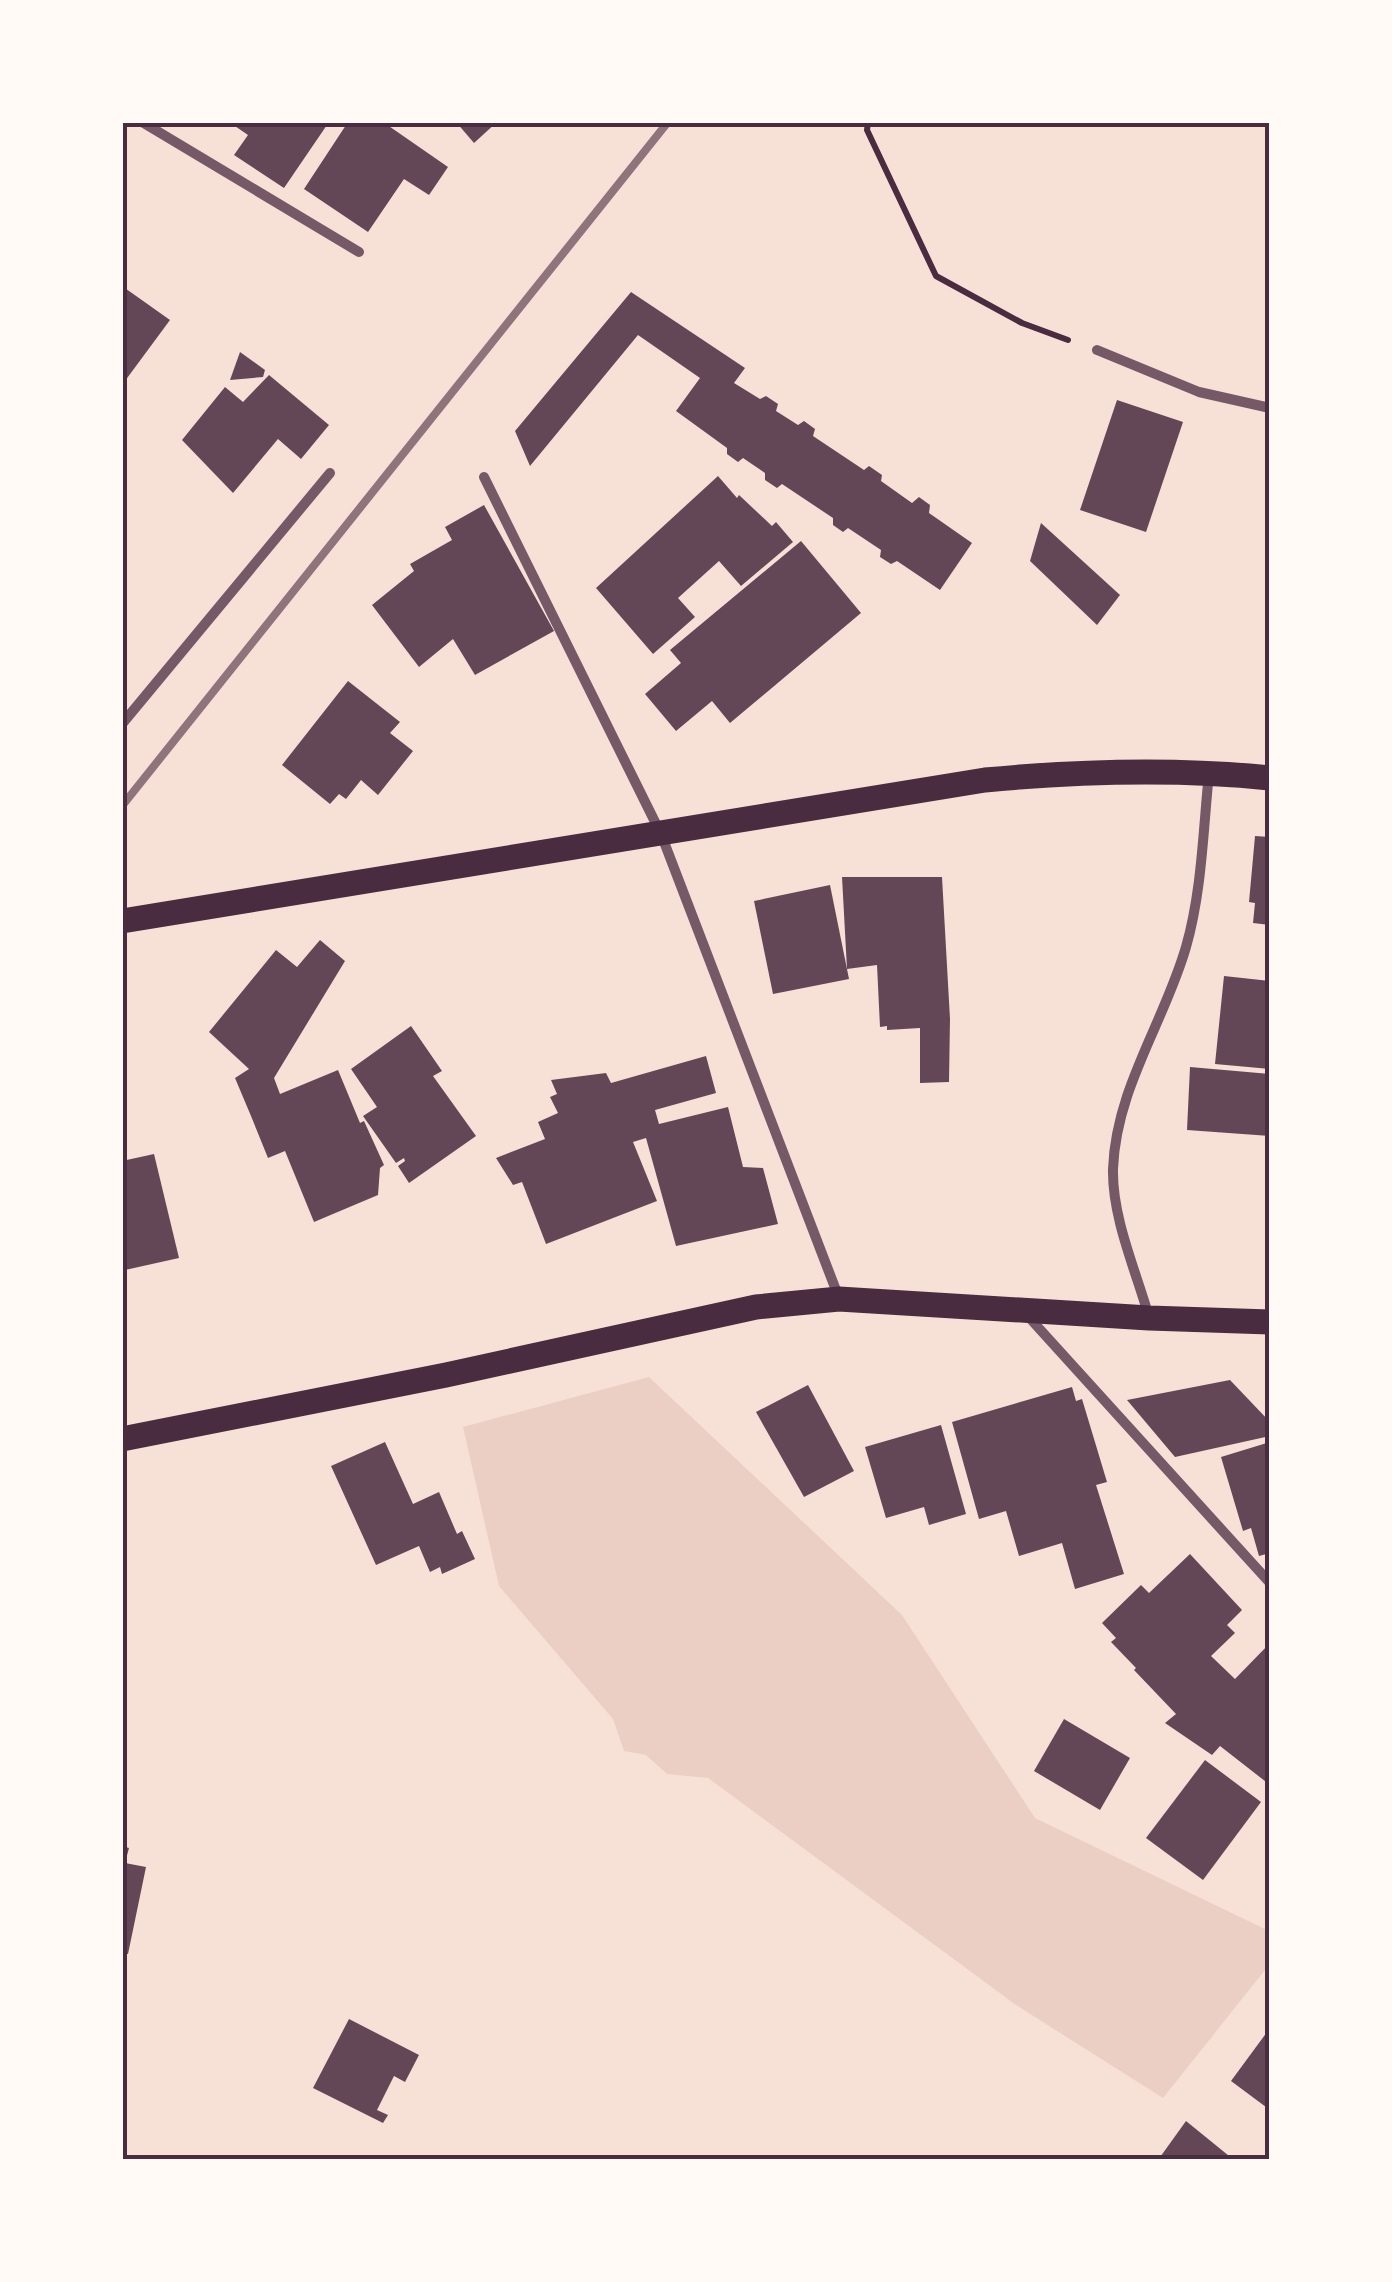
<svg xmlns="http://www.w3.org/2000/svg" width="1392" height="2282" font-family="Jost,sans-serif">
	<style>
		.green { fill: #ebcfc5 }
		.building { fill: #644757 }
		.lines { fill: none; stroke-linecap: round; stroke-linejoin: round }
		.path { stroke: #4a2c40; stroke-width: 6 }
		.minor { stroke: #755966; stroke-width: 10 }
		.primary { stroke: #4a2c40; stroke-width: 25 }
		.rail { stroke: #8f747c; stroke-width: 8 }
		.neatline { fill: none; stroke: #4a2c40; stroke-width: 4 }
	</style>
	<rect width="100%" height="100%" fill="#f7e1d7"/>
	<polygon class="green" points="649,1377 902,1615 1035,1818 1269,1931 1269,1965 1163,2098 1016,2005 708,1778 667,1774 646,1755 624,1751 613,1719 499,1586 463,1427"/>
	<g class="building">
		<polygon points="229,122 329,122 284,188 234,155 248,135"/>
		<polygon points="348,122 383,122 448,167 429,195 404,179 368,232 304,189"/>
		<polygon points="456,122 497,122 474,143"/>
		<polygon points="122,286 170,320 122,385"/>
		<polygon points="631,292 745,368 734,383 760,399 766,396 778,404 776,411 798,425 804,421 815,429 813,436 864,470 869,466 882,475 881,481 912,503 919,497 930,505 929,513 972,543 940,590 897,561 891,564 880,557 881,550 848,528 843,532 833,525 833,518 782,484 777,488 765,480 765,473 743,458 738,462 727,454 727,448 676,411 700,378 638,335 530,466 515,431"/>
		<polygon points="240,352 265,370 263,377 230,380"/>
		<polygon points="269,375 329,425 301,459 278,439 233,493 182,440 225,387 243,402"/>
		<polygon points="1117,400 1183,422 1146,532 1080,510"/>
		<polygon points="718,476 737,498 739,495 772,526 776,522 793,542 741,586 719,561 678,598 695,617 653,654 596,588"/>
		<polygon points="484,505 554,631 475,675 453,639 419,667 372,605 414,571 410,564 452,540 445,527"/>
		<polygon points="1041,523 1120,595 1097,625 1030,561"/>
		<polygon points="801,541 861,613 730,723 712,701 676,731 645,694 681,663 670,650"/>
		<polygon points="348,681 400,722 390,733 413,751 378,795 361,780 346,799 339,794 330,804 282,765"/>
		<polygon points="1255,836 1270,837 1270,925 1253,923 1255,903 1249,902"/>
		<polygon points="842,877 942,877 950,1019 949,1082 920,1083 920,1028 887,1030 887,1026 880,1027 877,965 847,969"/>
		<polygon points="830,885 849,979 773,994 754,901"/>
		<polygon points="320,940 345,961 274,1078 280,1094 338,1070 360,1123 364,1121 384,1165 380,1168 378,1195 314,1222 285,1151 268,1158 251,1116 235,1078 249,1069 209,1032 276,950 297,967"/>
		<polygon points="1224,976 1270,981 1270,1069 1215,1064"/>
		<polygon points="411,1026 442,1071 433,1076 476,1136 409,1183 398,1166 405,1161 404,1158 396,1163 363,1116 377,1107 351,1069"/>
		<polygon points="706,1056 716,1093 655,1110 659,1124 728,1107 743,1167 763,1168 778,1224 676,1246 646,1138 633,1142 657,1201 546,1244 522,1182 513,1185 496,1158 545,1139 538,1122 558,1113 550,1097 557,1094 551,1080 606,1073 611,1083"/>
		<polygon points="1190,1067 1270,1074 1270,1136 1187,1130"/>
		<polygon points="154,1154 179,1258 125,1270 122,1161"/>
		<polygon points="1230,1380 1270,1422 1270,1436 1175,1457 1127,1400"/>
		<polygon points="808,1385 854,1471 804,1497 756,1412"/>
		<polygon points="1072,1387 1076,1401 1082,1399 1107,1482 1096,1485 1124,1574 1075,1589 1062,1543 1019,1556 1006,1511 979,1519 952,1422"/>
		<polygon points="941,1425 966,1514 929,1525 924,1507 886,1518 865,1447"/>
		<polygon points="385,1442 413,1504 439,1492 457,1534 462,1531 475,1559 442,1574 440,1567 430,1572 419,1546 376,1565 331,1466"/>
		<polygon points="1270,1442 1270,1553 1259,1556 1251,1528 1243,1531 1221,1457"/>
		<polygon points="1190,1554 1242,1610 1227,1625 1235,1633 1211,1656 1235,1679 1270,1643 1270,1785 1220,1746 1212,1755 1165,1723 1176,1714 1134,1670 1136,1668 1111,1642 1116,1638 1102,1623 1141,1585 1149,1593"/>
		<polygon points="1064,1719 1130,1758 1100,1810 1034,1771"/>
		<polygon points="1205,1760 1261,1802 1203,1880 1146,1838"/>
		<polygon points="122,1846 129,1848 125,1863 146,1867 128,1954 122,1953"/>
		<polygon points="349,2019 419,2055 405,2082 394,2076 377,2110 388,2115 383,2123 313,2088"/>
		<polygon points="1270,2028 1270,2110 1231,2081"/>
		<polygon points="1186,2121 1234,2160 1158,2160"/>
	</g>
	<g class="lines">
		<polyline class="path" points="868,122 867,130 936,276 1022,323 1068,340"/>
		<g class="minor">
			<polyline points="142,122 359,252"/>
			<polyline points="1097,350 1199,392 1270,408"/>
			<polyline points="484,477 661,834 839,1298"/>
			<polyline points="122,724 330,473"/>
			<polyline points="1026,1314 1270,1583"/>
			<path d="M1149,1317C1136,1271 1112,1218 1113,1169C1116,1088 1164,1023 1186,947C1202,891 1203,831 1209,773"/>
		</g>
		<g class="primary">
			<path d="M122,921L985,780C1081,771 1174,768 1270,778"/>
			<polyline points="122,1439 446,1375 756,1307 839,1299 1149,1318 1270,1322"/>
		</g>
		<polyline class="rail" points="122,806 668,122"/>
	</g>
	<rect width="1392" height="2282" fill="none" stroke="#fffaf5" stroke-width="250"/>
	<rect x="125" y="125" width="1142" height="2032" class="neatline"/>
</svg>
